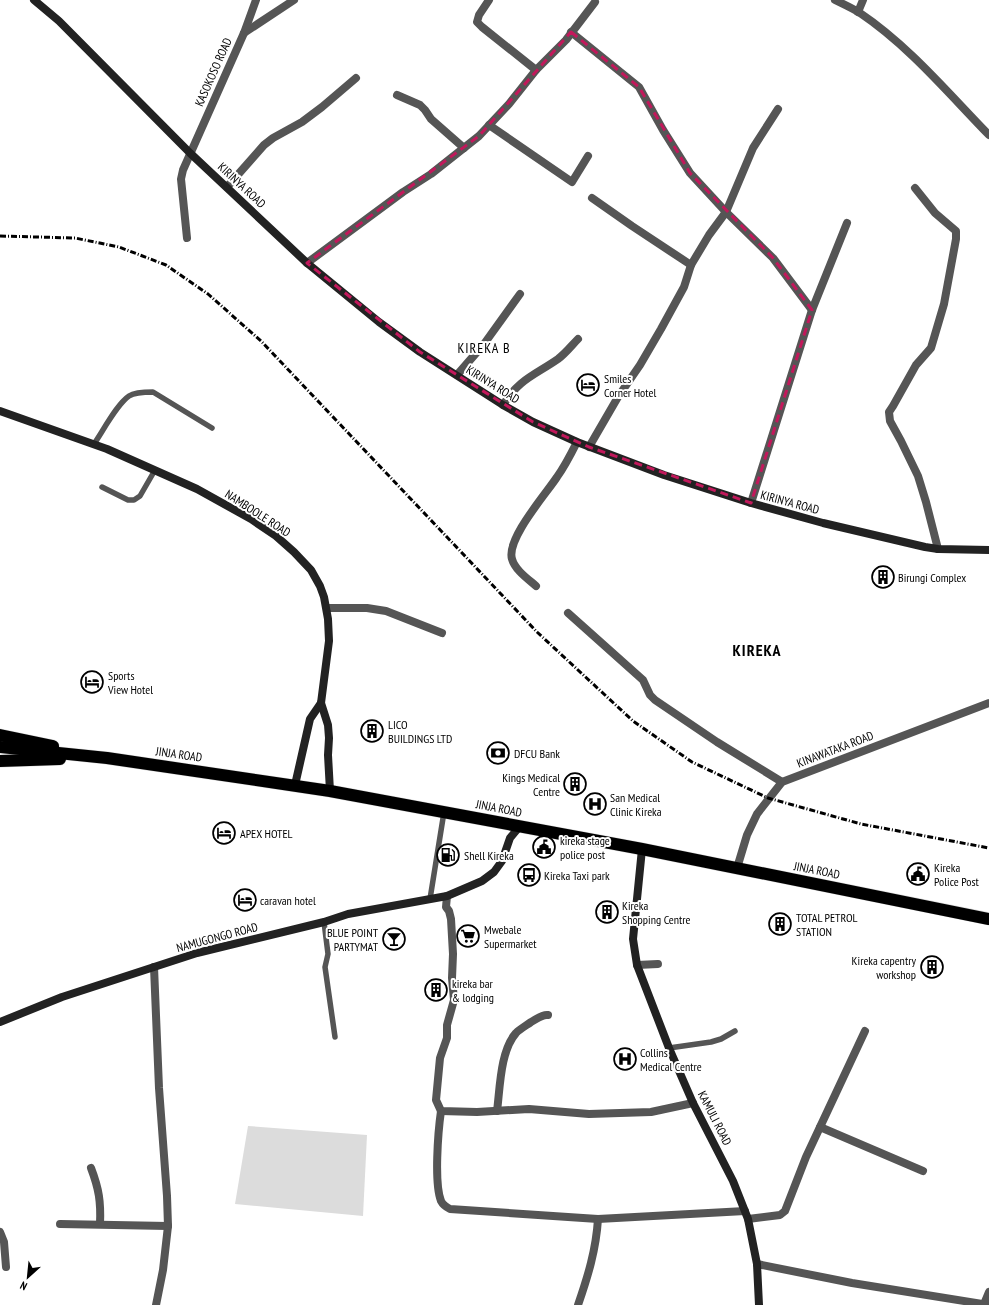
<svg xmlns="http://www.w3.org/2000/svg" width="989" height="1305" font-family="'PT Sans Narrow',sans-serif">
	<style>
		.green { fill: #dcdcdc }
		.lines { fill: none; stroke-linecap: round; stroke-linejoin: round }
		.highway-casing { stroke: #dbdbdb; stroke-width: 13 }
		.lane { stroke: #555; stroke-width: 5.5 }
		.street { stroke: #555; stroke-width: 8 }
		.secondary { stroke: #222; stroke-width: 8 }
		.highway { stroke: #000; stroke-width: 12 }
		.rail { stroke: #000; stroke-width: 3; stroke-dasharray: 6 2 1 2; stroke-linecap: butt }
		.marked { fill: none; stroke: #c2185b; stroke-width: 3; stroke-dasharray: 8 5; stroke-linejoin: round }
		.labels { text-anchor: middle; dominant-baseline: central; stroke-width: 4; stroke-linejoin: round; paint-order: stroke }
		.street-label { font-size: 12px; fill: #000; stroke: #fff }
		.poi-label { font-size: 12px; fill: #000; stroke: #fff; text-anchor: start }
		.quarter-label { font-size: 14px; letter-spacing: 1px; fill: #000; stroke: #fff }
		.district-label { font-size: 16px; font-weight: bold; letter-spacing: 1px; fill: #000; stroke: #fff }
	</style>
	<rect width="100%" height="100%" fill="#fff"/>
	<polygon class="green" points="248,1126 367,1135 363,1216 235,1204"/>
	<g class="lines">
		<g class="highway-casing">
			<g id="highway">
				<polyline points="0,735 53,746"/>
				<polyline points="0,747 107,758 330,791 642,849 989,919"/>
				<polyline points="0,761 60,759"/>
			</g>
		</g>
		<g class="lane">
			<path d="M94,444C103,431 117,404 129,396C135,392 146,392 153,392L212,428"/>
			<polyline points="102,487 128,500 134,500 140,496 155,470"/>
			<polyline points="430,899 444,812"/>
			<polyline points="324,922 328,954 325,967 335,1037"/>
			<polyline points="669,1048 711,1042 721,1039 735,1031"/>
		</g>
		<g class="street">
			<polyline points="489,0 479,15 477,22 482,27 536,70"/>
			<path d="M835,0C843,4 852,8 860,13C909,46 948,93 989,135"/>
			<polyline points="858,12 863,0"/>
			<polyline points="571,32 639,87 663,130 690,173 726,212 773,258 812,310"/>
			<polyline points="244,33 294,0"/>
			<polyline points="397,95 420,105 425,110 431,119 464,148"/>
			<polyline points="489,125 572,182 588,156"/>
			<polyline points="227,187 264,145 273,138 302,122 322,107 356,78"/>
			<polyline points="915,188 935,213 956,231 956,239 944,304 931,348 916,365 893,406 889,412 890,421 901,441 918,476 926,502 938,549"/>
			<polyline points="592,198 632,226 691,265"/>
			<polyline points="187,238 181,179 183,170 244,33 256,0"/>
			<polyline points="307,263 403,192 431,174 479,136 509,104 536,70 566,40 595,2"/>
			<polyline points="457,375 484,344 520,294"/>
			<path d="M503,405C519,379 535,375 558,359C566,353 572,345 578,339"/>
			<polyline points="589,447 618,397 640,365 661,329 684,287 691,265 709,235 726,212 753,148 778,109"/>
			<polyline points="751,503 812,310 847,223"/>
			<path d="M536,586C528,579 515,570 512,559C506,539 546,494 557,477C565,466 571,454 577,442"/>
			<polyline points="327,608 367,608 386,611 442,633"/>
			<polyline points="568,613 643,680 650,695 655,700 717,742 782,782"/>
			<polyline points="737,868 747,835 757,814 782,782 989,703"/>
			<polyline points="447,896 446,907 449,911 451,919 453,954 452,978 454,1000 447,1025 447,1038 440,1058 436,1100 441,1111 477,1112 529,1109 589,1114 651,1112 693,1103"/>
			<polyline points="637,965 658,964"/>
			<polyline points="154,967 159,1088 167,1196 168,1226 163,1270 156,1305"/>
			<path d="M441,1111C438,1132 434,1183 441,1201C443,1205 446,1207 450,1209L598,1219L745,1211"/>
			<path d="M497,1111C500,1089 500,1051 516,1033C520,1029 527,1025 531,1022C537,1019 542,1014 548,1015"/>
			<polyline points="820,1127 923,1171"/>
			<path d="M91,1168C99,1189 101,1202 100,1224"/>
			<polyline points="748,1219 780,1215 785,1211 806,1157 865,1031"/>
			<polyline points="60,1224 168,1226"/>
			<polyline points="0,1232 4,1242 6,1267"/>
			<polyline points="757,1264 852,1283 989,1305"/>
			<polyline points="984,1304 989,1292"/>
			<path d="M578,1305C588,1276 596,1250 598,1219"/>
		</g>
		<g class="secondary">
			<polyline points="34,0 59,21 190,153 307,263 379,322 420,352 503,405 533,422 577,442 664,475 751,503 823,523 925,547 938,549 989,550"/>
			<polyline points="0,411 107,449 197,489 251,519 276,536 294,552 311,570 320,586 324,597 328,619 329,641 321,703 310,719 295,785"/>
			<polyline points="321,703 328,725 329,738 328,755 330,791"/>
			<polyline points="642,849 633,939 637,965 669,1048 693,1103 733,1181 748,1219 757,1264 759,1305"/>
			<polyline points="0,1022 62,997 197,953 324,922 348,914 447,896 482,881 494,872 502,861 510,838 520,826"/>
		</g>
		<use href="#highway" class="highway"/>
		<polyline class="rail" points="0,236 75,238 119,247 166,265 208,294 261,341 537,632 633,721 692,762 768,798 861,824 989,848"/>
	</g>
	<path class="marked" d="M571,32L639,87L690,173L773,258L812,310L751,503L589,447L533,422L420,352L307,263L479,136Z"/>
	<defs>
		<g id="hotel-ring" transform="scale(1.15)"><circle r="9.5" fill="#fff" stroke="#000" stroke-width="1.5"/><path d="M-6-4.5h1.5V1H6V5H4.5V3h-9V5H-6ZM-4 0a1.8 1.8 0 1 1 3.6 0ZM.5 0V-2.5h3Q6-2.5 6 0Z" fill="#000"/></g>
		<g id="building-ring" transform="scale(1.15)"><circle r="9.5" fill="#fff" stroke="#000" stroke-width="1.5"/><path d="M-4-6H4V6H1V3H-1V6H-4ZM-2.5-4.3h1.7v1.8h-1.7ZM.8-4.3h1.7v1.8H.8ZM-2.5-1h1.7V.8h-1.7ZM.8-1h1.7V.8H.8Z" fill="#000"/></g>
		<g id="bank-ring" transform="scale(1.15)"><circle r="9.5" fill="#fff" stroke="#000" stroke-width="1.5"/><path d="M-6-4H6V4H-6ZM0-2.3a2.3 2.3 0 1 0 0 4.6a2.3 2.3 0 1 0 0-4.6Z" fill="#000"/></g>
		<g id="hospital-ring" transform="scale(1.15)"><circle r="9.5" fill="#fff" stroke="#000" stroke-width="1.5"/><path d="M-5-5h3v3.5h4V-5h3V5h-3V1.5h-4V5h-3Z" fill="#000"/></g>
		<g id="civic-ring" transform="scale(1.15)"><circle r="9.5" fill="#fff" stroke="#000" stroke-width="1.5"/><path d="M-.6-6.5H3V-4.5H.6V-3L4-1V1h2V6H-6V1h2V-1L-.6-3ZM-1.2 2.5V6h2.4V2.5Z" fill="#000"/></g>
		<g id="fuel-ring" transform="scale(1.15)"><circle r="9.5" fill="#fff" stroke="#000" stroke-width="1.5"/><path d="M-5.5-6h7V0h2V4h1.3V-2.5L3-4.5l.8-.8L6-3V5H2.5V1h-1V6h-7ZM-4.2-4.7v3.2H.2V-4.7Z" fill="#000"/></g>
		<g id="bus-ring" transform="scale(1.15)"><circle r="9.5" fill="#fff" stroke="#000" stroke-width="1.5"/><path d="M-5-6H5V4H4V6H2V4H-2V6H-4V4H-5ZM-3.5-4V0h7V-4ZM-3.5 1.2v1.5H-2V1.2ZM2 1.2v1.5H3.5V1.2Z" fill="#000"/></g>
		<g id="supermarket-ring" transform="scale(1.15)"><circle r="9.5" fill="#fff" stroke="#000" stroke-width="1.5"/><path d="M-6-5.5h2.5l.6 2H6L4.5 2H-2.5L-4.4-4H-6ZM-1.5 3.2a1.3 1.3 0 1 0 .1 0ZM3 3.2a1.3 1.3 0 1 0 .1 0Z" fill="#000"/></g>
		<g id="bar-ring" transform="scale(1.15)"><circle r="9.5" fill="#fff" stroke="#000" stroke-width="1.5"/><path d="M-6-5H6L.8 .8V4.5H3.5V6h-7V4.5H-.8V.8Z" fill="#000"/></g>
	</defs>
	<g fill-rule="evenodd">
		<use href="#hotel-ring" x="588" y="385"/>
		<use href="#building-ring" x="883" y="577"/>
		<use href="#hotel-ring" x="92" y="682"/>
		<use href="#building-ring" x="372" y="731"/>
		<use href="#bank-ring" x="498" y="753"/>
		<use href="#building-ring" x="575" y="784"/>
		<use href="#hospital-ring" x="595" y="804"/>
		<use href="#hotel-ring" x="224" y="833"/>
		<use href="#civic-ring" x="544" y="847"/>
		<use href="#fuel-ring" x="448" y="855"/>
		<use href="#civic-ring" x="918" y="874"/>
		<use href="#bus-ring" x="529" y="875"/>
		<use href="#hotel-ring" x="245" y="900"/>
		<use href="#building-ring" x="607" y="912"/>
		<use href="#building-ring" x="780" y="924"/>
		<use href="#supermarket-ring" x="468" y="936"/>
		<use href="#bar-ring" x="394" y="939"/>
		<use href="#building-ring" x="932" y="967"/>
		<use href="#building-ring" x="436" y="990"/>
		<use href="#hospital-ring" x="625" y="1059"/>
	</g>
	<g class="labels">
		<g class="street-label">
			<text transform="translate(213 72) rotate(-66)">KASOKOSO ROAD</text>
			<text transform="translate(242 185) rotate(43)">KIRINYA ROAD</text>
			<text transform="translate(493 384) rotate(32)">KIRINYA ROAD</text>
			<text transform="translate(790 502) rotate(15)">KIRINYA ROAD</text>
			<text transform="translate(258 513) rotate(33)">NAMBOOLE ROAD</text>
			<text transform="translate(835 749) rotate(-21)">KINAWATAKA ROAD</text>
			<text transform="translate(179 754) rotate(8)">JINJA ROAD</text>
			<text transform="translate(499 808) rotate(11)">JINJA ROAD</text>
			<text transform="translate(817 870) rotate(11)">JINJA ROAD</text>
			<text transform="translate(217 937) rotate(-15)">NAMUGONGO ROAD</text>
			<text transform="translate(715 1118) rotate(63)">KAMULI ROAD</text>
		</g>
		<g class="poi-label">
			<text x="604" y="378">Smiles<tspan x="604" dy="14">Corner Hotel</tspan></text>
			<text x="898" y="577">Birungi Complex</text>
			<text x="108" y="675">Sports<tspan x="108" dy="14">View Hotel</tspan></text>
			<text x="388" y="724">LICO<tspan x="388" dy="14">BUILDINGS LTD</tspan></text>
			<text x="514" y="753">DFCU Bank</text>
			<text x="560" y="777" text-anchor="end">Kings Medical<tspan x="560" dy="14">Centre</tspan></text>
			<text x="610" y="797">San Medical<tspan x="610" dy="14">Clinic Kireka</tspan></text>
			<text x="240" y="833">APEX HOTEL</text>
			<text x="560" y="840">kireka stage<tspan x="560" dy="14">police post</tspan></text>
			<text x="464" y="855">Shell Kireka</text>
			<text x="934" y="867">Kireka<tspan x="934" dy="14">Police Post</tspan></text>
			<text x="544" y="875">Kireka Taxi park</text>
			<text x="260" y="900">caravan hotel</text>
			<text x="622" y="905">Kireka<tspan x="622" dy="14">Shopping Centre</tspan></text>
			<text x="796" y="917">TOTAL PETROL<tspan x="796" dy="14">STATION</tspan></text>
			<text x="484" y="929">Mwebale<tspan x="484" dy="14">Supermarket</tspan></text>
			<text x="378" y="932" text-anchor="end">BLUE POINT<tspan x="378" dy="14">PARTYMAT</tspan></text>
			<text x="916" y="960" text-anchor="end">Kireka capentry<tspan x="916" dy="14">workshop</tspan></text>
			<text x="452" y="983">kireka bar<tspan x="452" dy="14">&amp; lodging</tspan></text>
			<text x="640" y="1052">Collins<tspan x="640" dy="14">Medical Centre</tspan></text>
		</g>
		<g class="quarter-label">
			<text x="484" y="348">KIREKA B</text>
		</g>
		<g class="district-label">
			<text x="757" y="650">KIREKA</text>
		</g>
	</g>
	<g transform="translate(28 1277) rotate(207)" stroke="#ffffff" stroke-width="3" paint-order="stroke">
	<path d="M0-3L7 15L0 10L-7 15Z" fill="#000000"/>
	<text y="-6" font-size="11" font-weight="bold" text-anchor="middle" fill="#000000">N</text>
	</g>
</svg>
